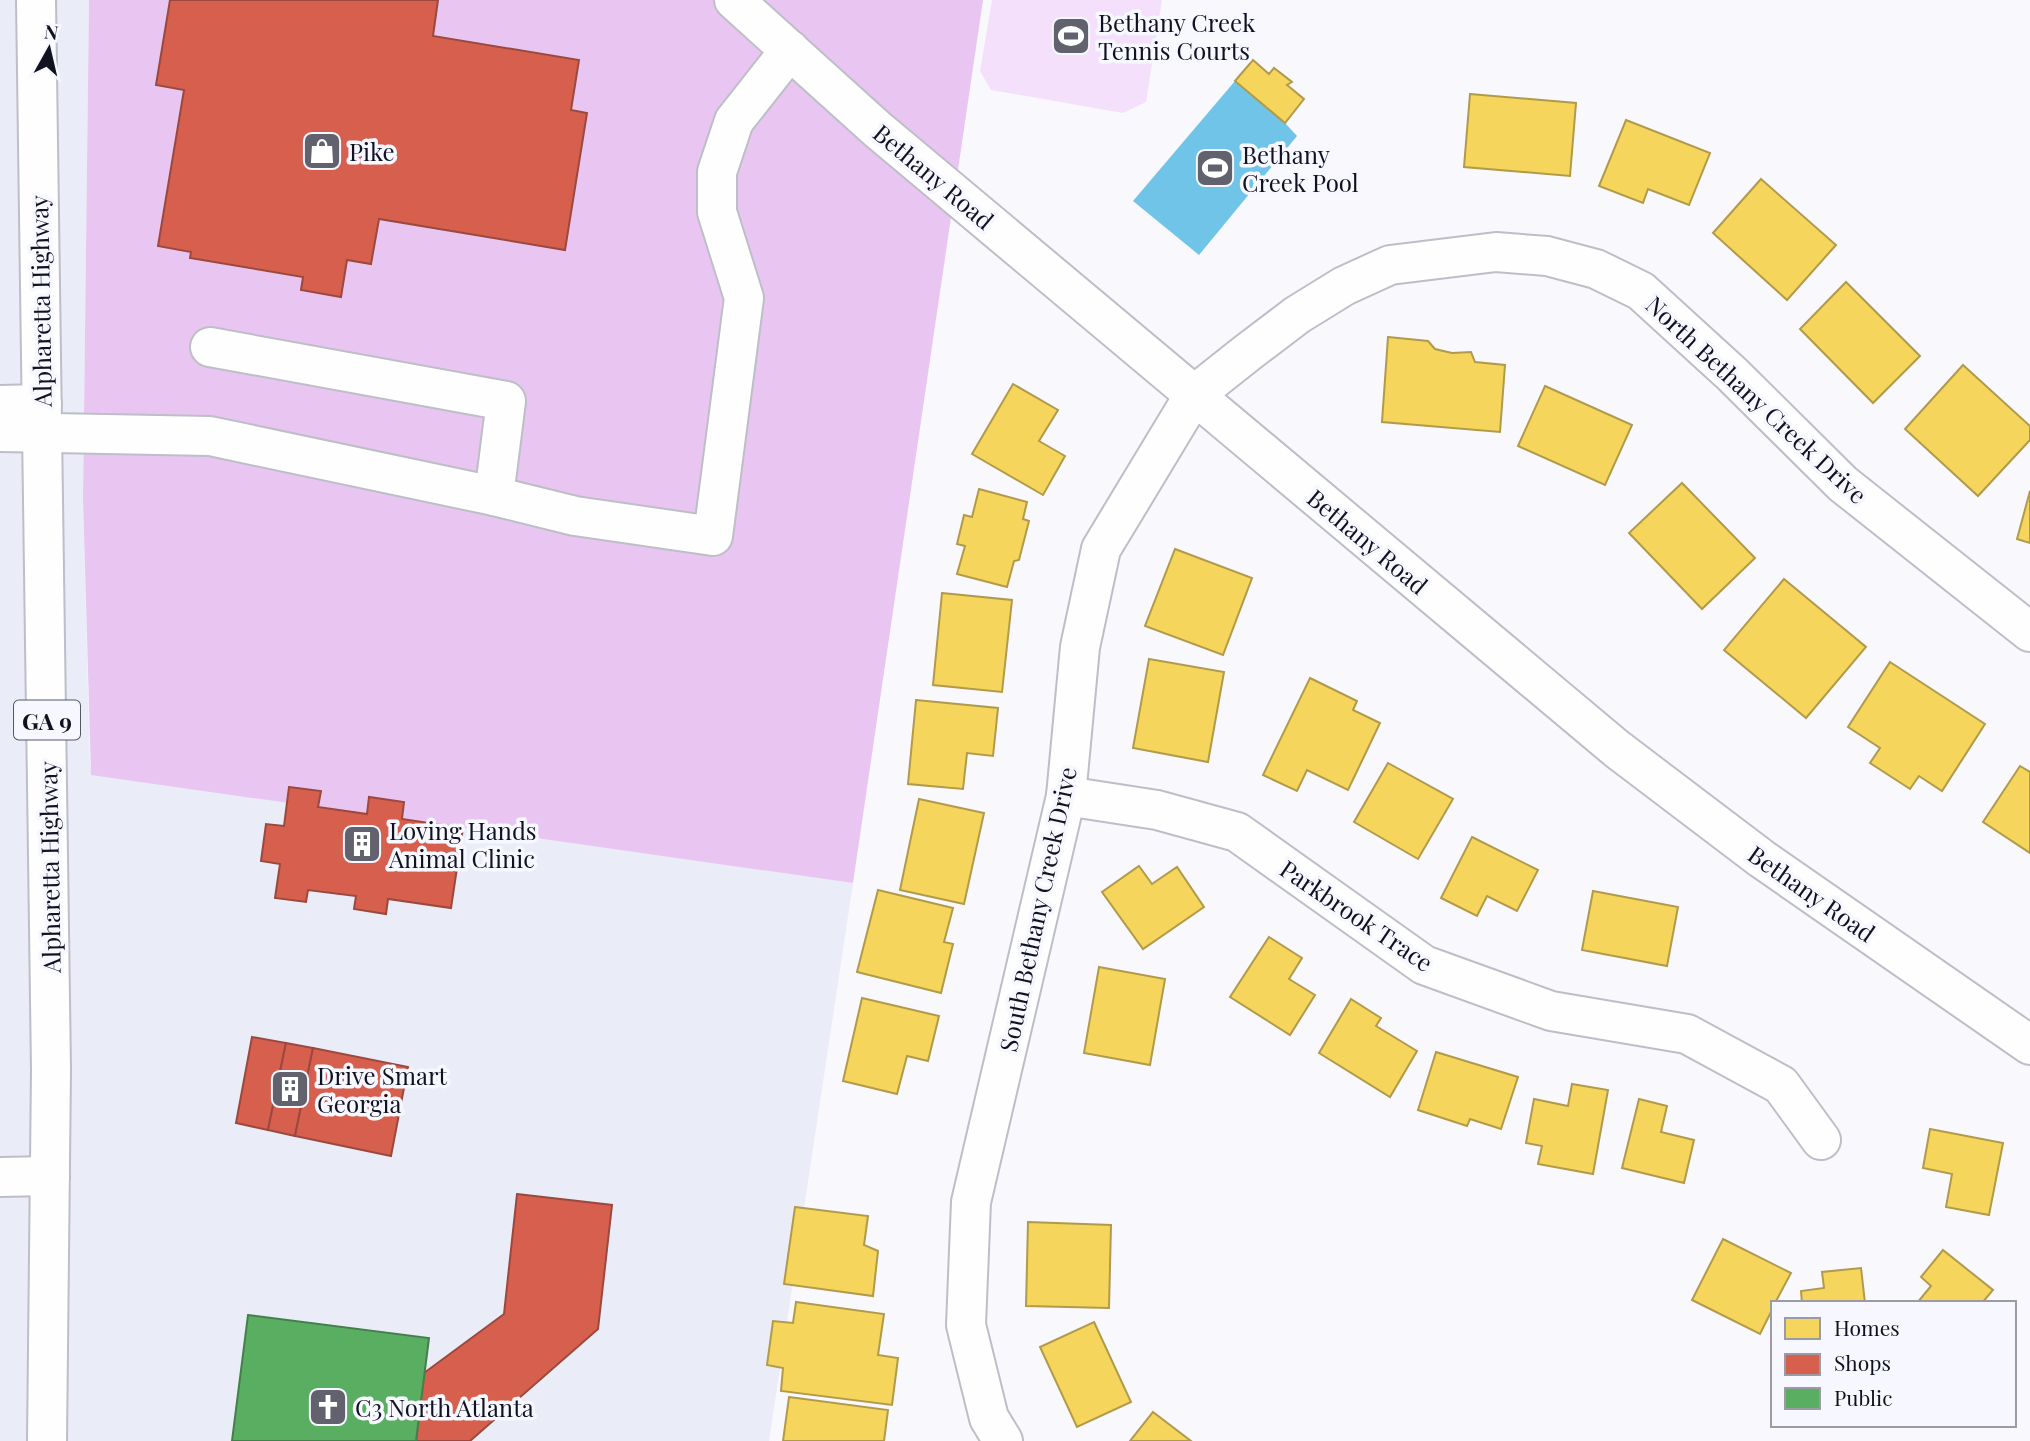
<svg xmlns="http://www.w3.org/2000/svg" width="2030" height="1441" font-family="'Playfair Display',serif">
	<style>
		.built { fill: #eaecf8 }
		.green { fill: #f5e0fb }
		.forest { fill: #e9c6f1 }
		.water { fill: #70c4e7 }
		.homes { fill: #f6d55c; stroke: #b19a4a; stroke-width: 2 }
		.shops { fill: #d6604d; stroke: #9b493f; stroke-width: 2 }
		.public { fill: #5aae61; stroke: #447f4d; stroke-width: 2 }
		.lines { fill: none; stroke-linecap: round; stroke-linejoin: round }
		.minor-casing { stroke: #bdbec7; stroke-width: 42 }
		.major-casing { stroke: #bdbec7; stroke-width: 42 }
		.minor { stroke: #fefeff; stroke-width: 38 }
		.major { stroke: #fefeff; stroke-width: 38 }
		.labels { text-anchor: middle; dominant-baseline: central; stroke-width: 7; stroke-linejoin: round; paint-order: stroke }
		.shield { fill: #f6f7ff; stroke: #555762; stroke-width: 2 }
		.shield-label { font-size: 23px; font-weight: bold; fill: #10121f }
		.poi-label { font-size: 24px; fill: #10121f; stroke: #f6f7ff; text-anchor: start }
		.street-label { font-size: 24px; fill: #10121f; stroke: #f6f7ff }
	</style>
	<rect width="100%" height="100%" fill="#f8f8fd"/>
	<polygon class="built" points="0,0 89,0 83,499 90,767 402,819 853,883 769,1441 0,1441"/>
	<polygon class="green" points="992,0 1162,0 1146,102 1123,113 991,90 980,71"/>
	<polygon class="forest" points="89,0 983,0 853,883 91,775 83,499"/>
	<polygon class="water" points="1235,81 1285,123 1297,136 1199,255 1133,201"/>
	<g class="homes">
		<polygon points="1253,60 1269,74 1274,68 1292,82 1287,85 1304,99 1285,123 1235,81"/>
		<polygon points="1470,94 1576,103 1570,176 1464,167"/>
		<polygon points="1626,120 1710,153 1689,205 1648,189 1643,203 1599,186"/>
		<polygon points="1761,179 1836,245 1787,300 1713,233"/>
		<polygon points="1846,282 1920,356 1873,403 1800,329"/>
		<polygon points="1388,337 1428,341 1435,349 1452,353 1471,352 1475,362 1505,365 1500,432 1382,422"/>
		<polygon points="1963,365 2030,426 2030,440 1978,496 1905,429"/>
		<polygon points="1013,384 1058,410 1039,441 1065,456 1043,495 972,454"/>
		<polygon points="1545,386 1632,425 1605,485 1518,446"/>
		<polygon points="1682,483 1755,558 1702,609 1629,533"/>
		<polygon points="979,489 1027,502 1023,519 1029,521 1019,560 1014,561 1007,587 957,574 965,546 957,544 964,515 972,517"/>
		<polygon points="2030,491 2030,543 2017,539"/>
		<polygon points="1175,549 1252,578 1223,655 1145,626"/>
		<polygon points="1784,579 1866,647 1806,718 1724,650"/>
		<polygon points="942,593 1012,600 1002,692 933,685"/>
		<polygon points="1149,659 1224,672 1208,762 1133,748"/>
		<polygon points="1890,662 1985,724 1942,791 1919,776 1910,789 1870,763 1880,748 1848,727"/>
		<polygon points="1310,678 1357,701 1353,710 1380,723 1348,790 1307,770 1297,791 1263,775"/>
		<polygon points="916,700 998,708 993,756 967,753 963,789 908,784"/>
		<polygon points="1388,763 1453,799 1418,859 1354,822"/>
		<polygon points="2020,766 2030,772 2030,853 1983,822"/>
		<polygon points="919,799 984,813 964,904 900,890"/>
		<polygon points="1472,837 1538,870 1517,911 1487,896 1477,916 1441,898"/>
		<polygon points="1139,866 1152,884 1177,867 1204,907 1143,949 1102,892"/>
		<polygon points="878,890 953,908 944,942 953,944 941,993 857,972"/>
		<polygon points="1593,891 1678,907 1667,966 1582,950"/>
		<polygon points="1269,937 1302,958 1289,979 1315,995 1290,1035 1230,997"/>
		<polygon points="1099,967 1165,979 1150,1065 1084,1053"/>
		<polygon points="862,998 939,1016 928,1061 907,1056 897,1094 843,1081"/>
		<polygon points="1351,999 1381,1018 1376,1026 1417,1051 1390,1097 1319,1053"/>
		<polygon points="1436,1052 1518,1077 1501,1129 1470,1119 1467,1126 1418,1110"/>
		<polygon points="1572,1084 1608,1090 1593,1174 1538,1164 1542,1146 1526,1143 1534,1099 1568,1106"/>
		<polygon points="1639,1099 1667,1106 1661,1132 1694,1140 1684,1183 1622,1168"/>
		<polygon points="1930,1129 2003,1143 1989,1215 1946,1207 1952,1174 1923,1168"/>
		<polygon points="795,1207 868,1216 864,1245 878,1251 873,1296 784,1284"/>
		<polygon points="1028,1222 1111,1225 1109,1308 1026,1306"/>
		<polygon points="1723,1239 1791,1273 1775,1303 1773,1303 1773,1308 1760,1334 1692,1300"/>
		<polygon points="1943,1250 1993,1290 1982,1303 1917,1303 1931,1286 1921,1277"/>
		<polygon points="1861,1268 1865,1303 1802,1303 1801,1291 1824,1288 1822,1272"/>
		<polygon points="796,1302 884,1314 878,1355 898,1358 892,1405 781,1391 783,1368 767,1365 773,1321 793,1323"/>
		<polygon points="1094,1322 1131,1402 1077,1427 1040,1347"/>
		<polygon points="789,1397 888,1410 884,1441 783,1441"/>
		<polygon points="1153,1412 1191,1441 1130,1441"/>
	</g>
	<g class="shops">
		<polygon points="170,0 438,0 433,36 579,60 571,110 587,113 565,250 379,219 371,264 347,260 341,297 301,290 303,277 190,258 191,252 158,246 184,90 156,85"/>
		<polygon points="289,787 321,791 318,807 367,814 369,797 404,802 402,819 463,828 451,908 388,899 386,914 354,909 356,896 308,890 306,902 275,898 280,864 261,861 266,824 284,826"/>
		<polygon points="252,1037 286,1043 268,1130 236,1123"/>
		<polygon points="286,1043 313,1048 295,1136 268,1130"/>
		<polygon points="313,1048 408,1067 391,1156 295,1136"/>
		<polygon points="517,1194 612,1205 598,1329 470,1441 416,1441 424,1373 504,1314"/>
	</g>
	<polygon class="public" points="248,1315 429,1338 416,1441 232,1441"/>
	<g class="lines">
		<g class="minor-casing">
			<g id="minor">
				<polyline points="734,0 877,129 1617,749 1762,859 2030,1045"/>
				<polyline points="210,347 506,401 494,496"/>
				<polyline points="0,405 42,404"/>
				<polyline points="0,432 210,436 494,496 575,516 713,536 744,298 717,212 717,172 734,121 790,50"/>
				<polyline points="1066,796 1157,810 1237,832 1424,965 1551,1011 1687,1034 1781,1085 1821,1140"/>
				<polyline points="0,1177 50,1176"/>
				<polyline points="1003,1441 989,1418 966,1325 971,1202 1066,796 1080,647 1101,549 1194,395 1247,353 1297,315 1344,286 1390,265 1496,252 1547,256 1596,269 1641,291 1732,374 1843,484 2030,632"/>
			</g>
		</g>
		<g class="major-casing">
			<polyline id="major" points="36,0 51,1070 47,1441"/>
		</g>
		<use href="#minor" class="minor"/>
		<use href="#major" class="major"/>
	</g>
	<defs>
		<g id="stadium-square" transform="scale(2.0125)"><rect x="-9" y="-9" width="18" height="18" rx="4" fill="#61626d" stroke="#f6f7ff"/><path d="M0-5a6.5 5 0 1 0 0 10a6.5 5 0 1 0 0-10ZM-3.5-1.8h7v3.6h-7Z" fill="#fff"/></g>
		<g id="shop-square" transform="scale(2.0125)"><rect x="-9" y="-9" width="18" height="18" rx="4" fill="#61626d" stroke="#f6f7ff"/><path d="M-5-2.5h2.3a2.7 3.5 0 0 1 5.4 0H5L5.5 6h-11ZM-1.5-2.5h3a1.5 2.3 0 0 0-3 0Z" fill="#fff"/></g>
		<g id="building-square" transform="scale(2.0125)"><rect x="-9" y="-9" width="18" height="18" rx="4" fill="#61626d" stroke="#f6f7ff"/><path d="M-4-6H4V6H1V3H-1V6H-4ZM-2.5-4.3h1.7v1.8h-1.7ZM.8-4.3h1.7v1.8H.8ZM-2.5-1h1.7V.8h-1.7ZM.8-1h1.7V.8H.8Z" fill="#fff"/></g>
		<g id="church-square" transform="scale(2.0125)"><rect x="-9" y="-9" width="18" height="18" rx="4" fill="#61626d" stroke="#f6f7ff"/><path d="M-1.2-6h2.4v3.5h3.3v2.4h-3.3V6h-2.4V-.1h-3.3v-2.4h3.3Z" fill="#fff"/></g>
	</defs>
	<g fill-rule="evenodd">
		<use href="#stadium-square" x="1071" y="36"/>
		<use href="#shop-square" x="322" y="151"/>
		<use href="#stadium-square" x="1215" y="168"/>
		<use href="#building-square" x="362" y="844"/>
		<use href="#building-square" x="290" y="1089"/>
		<use href="#church-square" x="328" y="1407"/>
	</g>
	<g class="labels">
		<rect class="shield" x="14" y="700.5" width="66" height="39" rx="5"/>
		<g class="shield-label">
			<text x="47" y="720">GA 9</text>
		</g>
		<g class="poi-label">
			<text x="1098" y="22">Bethany Creek<tspan x="1098" dy="28">Tennis Courts</tspan></text>
			<text x="349" y="151">Pike</text>
			<text x="1242" y="154">Bethany<tspan x="1242" dy="28">Creek Pool</tspan></text>
			<text x="389" y="830">Loving Hands<tspan x="389" dy="28">Animal Clinic</tspan></text>
			<text x="317" y="1075">Drive Smart<tspan x="317" dy="28">Georgia</tspan></text>
			<text x="355" y="1407">C3 North Atlanta</text>
		</g>
		<g class="street-label">
			<text transform="translate(934 176) rotate(40)">Bethany Road</text>
			<text transform="translate(40 301) rotate(-91)">Alpharetta Highway</text>
			<text transform="translate(1757 399) rotate(43)">North Bethany Creek Drive</text>
			<text transform="translate(1368 541) rotate(40)">Bethany Road</text>
			<text transform="translate(49 867) rotate(-91)">Alpharetta Highway</text>
			<text transform="translate(1812 893) rotate(35)">Bethany Road</text>
			<text transform="translate(1037 909) rotate(-78)">South Bethany Creek Drive</text>
			<text transform="translate(1357 915) rotate(34)">Parkbrook Trace</text>
		</g>
	</g>
	<rect x="1771" y="1301" width="245" height="126" fill="#f6f7ff" stroke="#9a9ba5" stroke-width="2"/>
	<rect x="1785" y="1318" width="35" height="21" fill="#f6d55c" stroke="#9a9ba5" stroke-width="2"/>
	<text x="1834" y="1336" font-size="21" fill="#10121f">Homes</text>
	<rect x="1785" y="1354" width="35" height="21" fill="#d6604d" stroke="#9a9ba5" stroke-width="2"/>
	<text x="1834" y="1371" font-size="21" fill="#10121f">Shops</text>
	<rect x="1785" y="1388" width="35" height="21" fill="#5aae61" stroke="#9a9ba5" stroke-width="2"/>
	<text x="1834" y="1406" font-size="21" fill="#10121f">Public</text>
	<g transform="translate(49 49) rotate(8)" stroke="#f6f7ff" stroke-width="5" paint-order="stroke">
	<path d="M0-5L12 26L0 18L-12 26Z" fill="#10121f"/>
	<text y="-10" font-size="19" font-weight="bold" text-anchor="middle" fill="#10121f">N</text>
	</g>
</svg>
